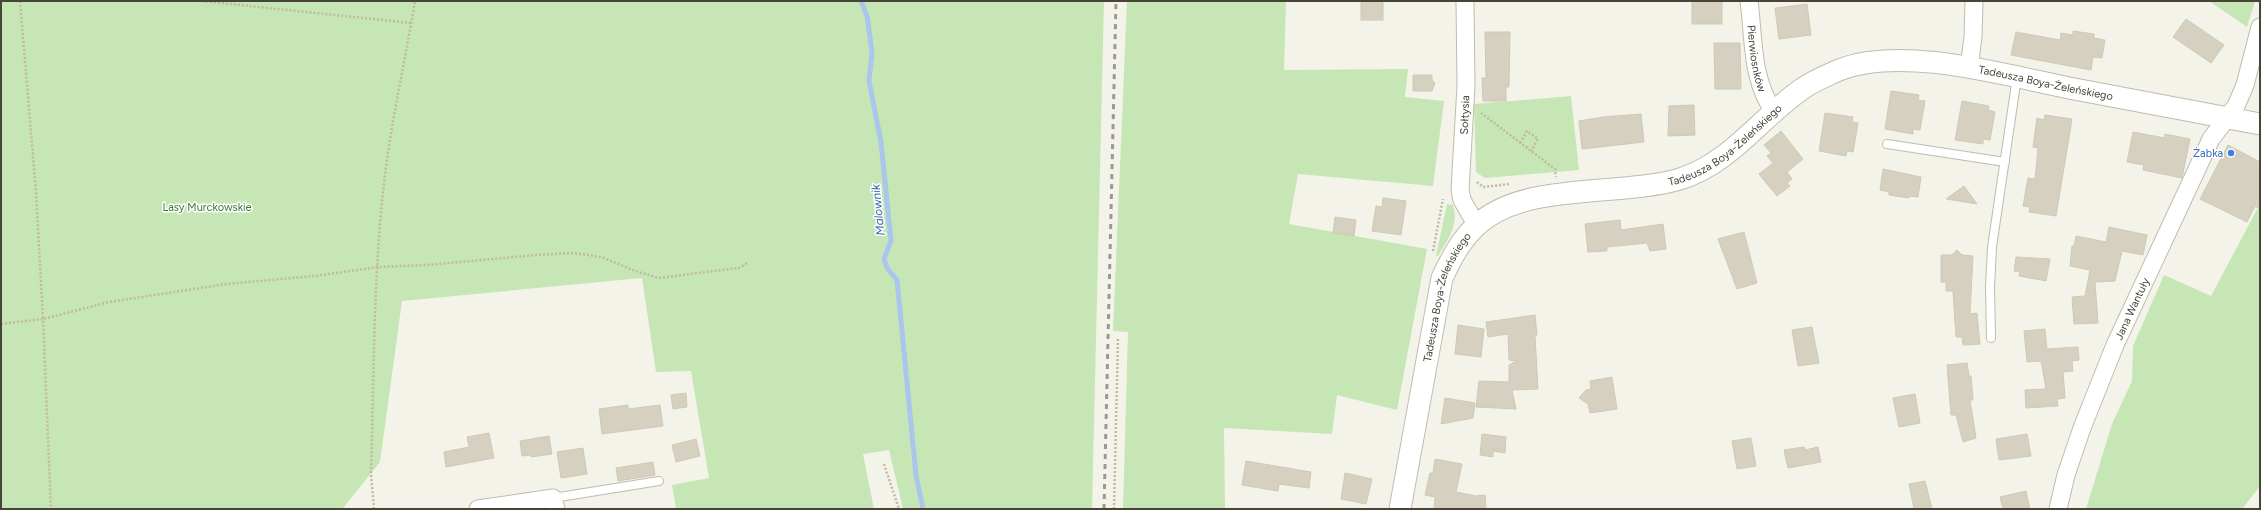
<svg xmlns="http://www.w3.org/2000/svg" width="2261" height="510" font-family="Figtree,sans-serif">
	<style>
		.green { fill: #c7e6b5 }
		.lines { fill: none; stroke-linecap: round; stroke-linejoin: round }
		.stream { stroke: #aac6ed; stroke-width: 5 }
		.building { fill: #d5d0c0; stroke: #d0c9b3 }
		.service-casing { stroke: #bfbcad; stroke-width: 10 }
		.minor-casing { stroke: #bfbcad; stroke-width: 19 }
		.tertiary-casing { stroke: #bfbcad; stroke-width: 23 }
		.path { stroke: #c0ba9f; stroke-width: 2.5; stroke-dasharray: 2 2; stroke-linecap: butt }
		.service { stroke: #fff; stroke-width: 8 }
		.minor { stroke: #fff; stroke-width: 17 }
		.tertiary { stroke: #fff; stroke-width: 21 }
		.rail { stroke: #989898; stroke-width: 3; stroke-dasharray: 5 5; stroke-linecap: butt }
		.shop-dot { fill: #3f7fe0; stroke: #fff; stroke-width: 1.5 }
		.labels { text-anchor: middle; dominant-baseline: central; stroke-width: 3; stroke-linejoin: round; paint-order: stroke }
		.street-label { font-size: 11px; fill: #484438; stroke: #fff }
		.shop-label { font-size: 11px; fill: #366cbe; stroke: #fff; text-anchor: end }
		.park-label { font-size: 11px; fill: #3d772e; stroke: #fff }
		.water-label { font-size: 12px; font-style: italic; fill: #3667ae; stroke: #fff }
	</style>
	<rect width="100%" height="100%" fill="#f4f3ea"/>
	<g class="green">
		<polygon points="1,1 1104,1 1092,509 903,509 889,450 863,454 874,509 676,509 672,485 709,478 691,371 656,372 642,278 402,301 380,462 343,508 1,509"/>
		<polygon points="1127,1 1286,1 1284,70 1408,69 1405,97 1444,101 1433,186 1298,174 1289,224 1427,249 1397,410 1337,395 1332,434 1224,428 1225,509 1123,509 1128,332 1113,331"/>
		<polygon points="2209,1 2255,1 2247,27"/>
		<polygon points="1571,96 1579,170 1485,178 1476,172 1474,104"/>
		<path d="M1447,204L1453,205C1459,226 1448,239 1438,256H1436Z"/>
		<polygon points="2260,204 2260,486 2242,509 2086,509 2112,424 2132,381 2133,346 2164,275 2211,296"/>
	</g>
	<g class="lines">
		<polyline class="stream" points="861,1 867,16 872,52 869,81 881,142 891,241 884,259 887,268 897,280 916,475 923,509"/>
	</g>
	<g class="building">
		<rect x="1361" y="1" width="22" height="19"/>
		<rect x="1692" y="1" width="30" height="23"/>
		<polygon points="1807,4 1811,35 1779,39 1775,8"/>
		<polygon points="2186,19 2224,45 2211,63 2173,37"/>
		<polygon points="2073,31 2094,34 2094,38 2105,40 2102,58 2093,57 2091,70 2011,55 2016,32 2060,40 2061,33 2073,35"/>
		<polygon points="1485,32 1510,32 1509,87 1506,87 1506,101 1483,101 1482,78 1486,78"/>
		<polygon points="1714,43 1740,43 1741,89 1715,89"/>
		<polygon points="1413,75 1432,75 1432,80 1435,83 1432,91 1413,91"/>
		<polygon points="1891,91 1919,95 1918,100 1925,101 1920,130 1913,129 1913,134 1885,129"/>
		<polygon points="1962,101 1989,106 1988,110 1995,112 1990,140 1983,139 1983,144 1955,140"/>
		<polygon points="1694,105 1695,135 1668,136 1669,106"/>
		<polygon points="1825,113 1853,117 1852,122 1858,123 1853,152 1847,151 1846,156 1819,151"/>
		<polygon points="1641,114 1644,142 1582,149 1579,121 1603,117"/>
		<polygon points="2045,115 2072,119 2056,216 2029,212 2030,207 2023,206 2028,178 2035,179 2038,148 2033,147 2037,118 2044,120"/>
		<polygon points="1781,131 1803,159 1787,172 1792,179 1787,183 1790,186 1777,196 1759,174 1773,163 1767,156 1771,153 1764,145"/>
		<polygon points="2133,132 2165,138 2165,134 2190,139 2182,178 2143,170 2144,165 2127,162"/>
		<polygon points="2228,145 2260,162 2260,209 2255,206 2247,222 2200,199"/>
		<polygon points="1883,169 1921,177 1918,197 1909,196 1909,198 1889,195 1889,192 1880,190"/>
		<polygon points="1964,186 1977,204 1946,199"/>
		<polygon points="1383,198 1406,201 1401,235 1372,231 1376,206 1382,207"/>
		<polygon points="1335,217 1356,220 1354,236 1333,233"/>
		<polygon points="1620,220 1621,230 1663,224 1666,249 1650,251 1647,243 1607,247 1607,251 1588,252 1585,224"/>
		<polygon points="2109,227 2147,235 2143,255 2122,251 2115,281 2095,282 2098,323 2074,324 2072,297 2085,296 2090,270 2070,266 2072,246 2074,246 2076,236 2106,242"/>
		<polygon points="1744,232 1757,283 1737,289 1718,239"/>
		<polygon points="1957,250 1962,255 1973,256 1970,314 1977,313 1980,344 1963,345 1962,337 1956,337 1953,291 1946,291 1946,282 1941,282 1941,255 1952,255"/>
		<polygon points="2016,257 2050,259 2046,281 2019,276 2020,272 2014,271"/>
		<polygon points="1535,315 1537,335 1535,335 1538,389 1512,390 1516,409 1476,407 1479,381 1509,382 1509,365 1516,361 1509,360 1508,334 1488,337 1486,322"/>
		<polygon points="1458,325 1484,329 1481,357 1455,354"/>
		<polygon points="1812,327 1819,363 1798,366 1792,330"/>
		<polygon points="2045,329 2047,349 2078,347 2079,360 2072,361 2073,371 2063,372 2065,398 2057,399 2058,406 2026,408 2025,390 2046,389 2041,361 2027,362 2024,331"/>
		<polygon points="1967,363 1969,376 1971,376 1973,400 1970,400 1976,438 1963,442 1956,415 1951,415 1947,365"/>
		<polygon points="1612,377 1617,409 1590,413 1588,404 1579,398 1586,390 1591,389 1590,381"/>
		<polygon points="686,393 687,407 673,409 671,395"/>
		<polygon points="1915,394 1920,423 1899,427 1893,398"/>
		<polygon points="1445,398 1475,403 1473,418 1441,424"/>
		<polygon points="628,405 628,409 660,405 663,426 602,434 599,409"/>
		<polygon points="489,433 494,458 446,467 444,452 469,447 467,437"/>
		<polygon points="1482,434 1506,437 1505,453 1493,451 1493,457 1480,455"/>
		<polygon points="2027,434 2031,456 1999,460 1996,439"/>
		<polygon points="549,436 552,454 531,457 530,455 522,456 520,441"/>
		<polygon points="1751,438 1756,466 1737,469 1732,441"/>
		<polygon points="696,439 700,456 676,462 672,445"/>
		<polygon points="1804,447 1805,450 1818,447 1821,462 1788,468 1784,450"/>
		<polygon points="583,448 587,474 561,478 557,452"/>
		<polygon points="1435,459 1462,464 1456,492 1476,496 1485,495 1486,509 1434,509 1435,497 1425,495 1430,473 1433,473"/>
		<polygon points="1246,461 1311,472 1309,488 1279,484 1278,491 1242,485"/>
		<polygon points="653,462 655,475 618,481 616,468"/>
		<polygon points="1345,473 1372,479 1366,504 1341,499"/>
		<polygon points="1925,481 1932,509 1914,509 1909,484"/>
		<polygon points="2026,491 2030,509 2003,509 2000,497"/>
	</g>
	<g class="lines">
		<g class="service-casing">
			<g id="service">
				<polyline points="1887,144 2005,162"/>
				<polyline points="1991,338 1990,287 1992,247 2017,77"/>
				<polyline points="553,498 659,481"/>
			</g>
		</g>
		<g class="minor-casing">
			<g id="minor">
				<polyline points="1465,1 1466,86 1460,190 1462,200 1477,226"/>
				<path id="s1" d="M1749,1C1754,39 1751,81 1775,113"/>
				<polyline points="1969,68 1973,37 1974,1"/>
				<polyline points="478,509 553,498 556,509"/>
				<path id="s2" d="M2058,509L2066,475L2082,428L2115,345L2211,139L2236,106L2245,85L2260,27"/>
			</g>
		</g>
		<g class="tertiary-casing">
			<g id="tertiary">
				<path id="s3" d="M1400,509L1442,278C1451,259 1460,241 1476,226C1523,181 1619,197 1680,179C1731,163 1760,118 1802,89C1813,81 1826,76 1839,70C1900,45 2005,75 2069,88C2133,100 2196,112 2260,124"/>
			</g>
		</g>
		<g class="path">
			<polyline points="20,1 36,192 43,319 109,302 226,284 315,276 378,267 427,265 536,255 571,253 589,255 604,258 635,271 659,278 739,268 747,263"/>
			<polyline points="202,1 411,23"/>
			<polyline points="1481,113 1555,169 1556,177"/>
			<polyline points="1520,143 1527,131 1538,139 1531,151"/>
			<polyline points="1477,182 1483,187 1510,184"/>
			<polyline points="1433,251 1443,199"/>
			<polyline points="1,324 43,319 51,509"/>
			<polyline points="884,464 899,509"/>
			<path d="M374,509L371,474C374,378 373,280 384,183C391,122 405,62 415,1"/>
			<polyline points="1114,509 1118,338"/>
		</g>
		<use href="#service" class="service"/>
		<use href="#minor" class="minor"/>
		<use href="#tertiary" class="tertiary"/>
		<polyline class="rail" points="1104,509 1116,1"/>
	</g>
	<circle class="shop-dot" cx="2231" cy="153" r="4"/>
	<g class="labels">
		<g class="street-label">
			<text stroke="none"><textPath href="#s1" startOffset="58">Pierwiosnków</textPath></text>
			<text stroke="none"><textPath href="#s3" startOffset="914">Tadeusza Boya-Żeleńskiego</textPath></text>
			<text transform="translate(1465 115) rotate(-88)">Sołtysia</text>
			<text stroke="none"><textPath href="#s3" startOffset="566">Tadeusza Boya-Żeleńskiego</textPath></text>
			<text stroke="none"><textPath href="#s3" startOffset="218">Tadeusza Boya-Żeleńskiego</textPath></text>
			<text stroke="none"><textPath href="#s2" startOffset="214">Jana Wantuły</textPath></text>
		</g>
		<g class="shop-label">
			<text x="2223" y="153">Żabka</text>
		</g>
		<g class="park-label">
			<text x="207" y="207">Lasy Murckowskie</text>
		</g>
		<g class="water-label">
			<text transform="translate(878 210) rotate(-96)">Malownik</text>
		</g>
	</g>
	<rect width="2261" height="510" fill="none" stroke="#484438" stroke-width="4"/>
</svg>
